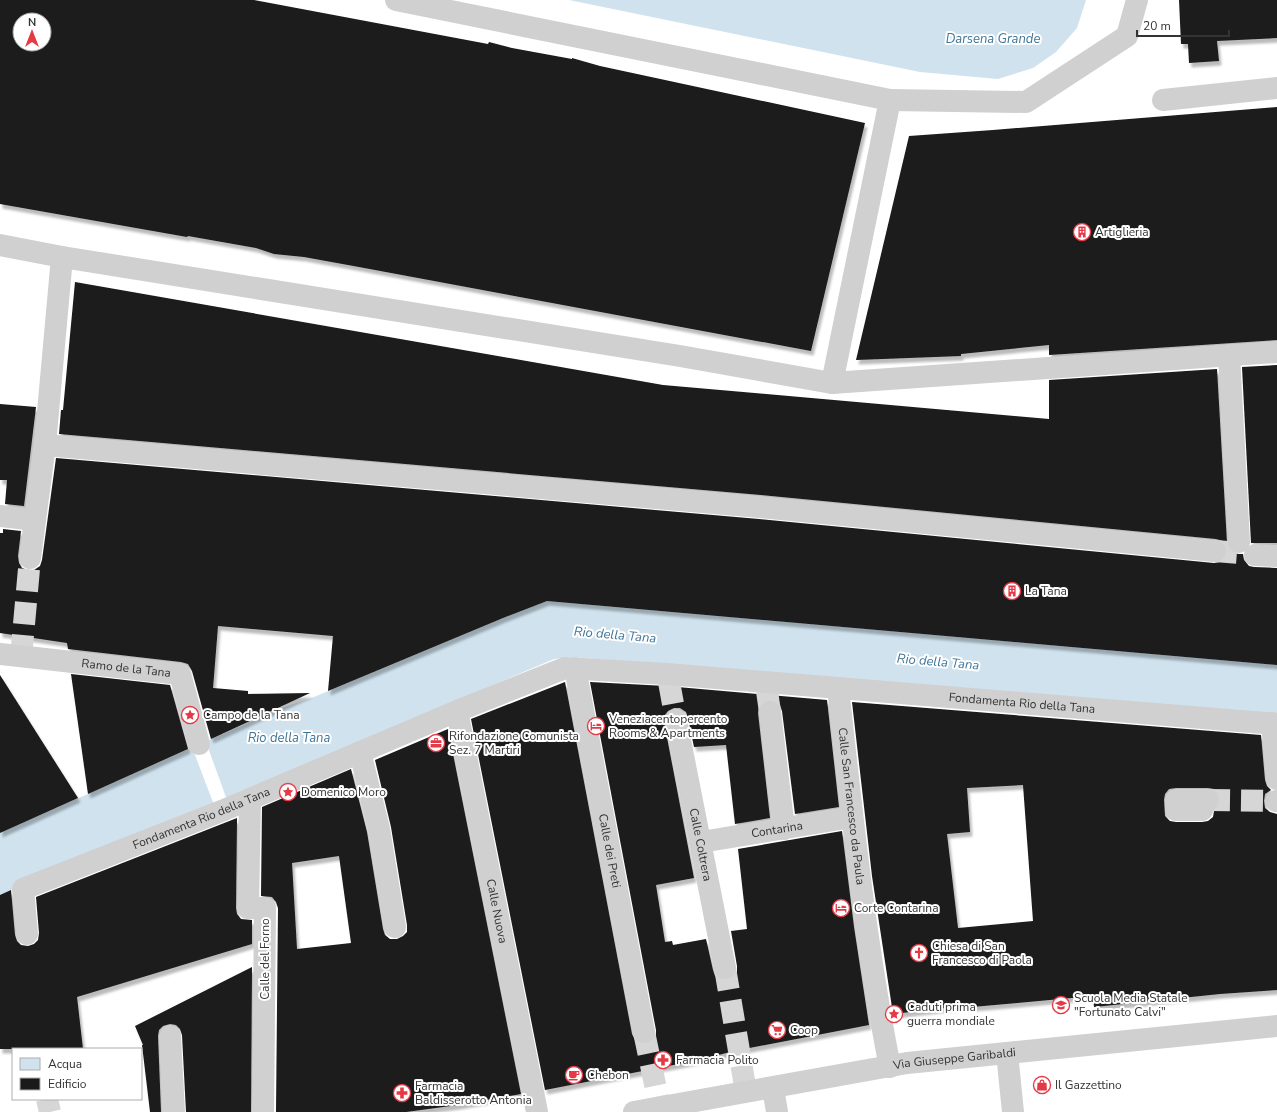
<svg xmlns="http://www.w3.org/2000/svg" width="1277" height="1112" font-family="'Nunito Sans',sans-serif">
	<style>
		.water { fill: #cfe2ee }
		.pier { fill: #fff }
		.building { fill: #1a1a1a; fill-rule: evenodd; filter: url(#shadow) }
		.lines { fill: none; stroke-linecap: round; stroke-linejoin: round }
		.pedestrian-tunnel { stroke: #d6d6d6; stroke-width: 22; stroke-dasharray: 22 11; stroke-linecap: butt }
		.pedestrian { stroke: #d0d0d0; stroke-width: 22 }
		.labels { text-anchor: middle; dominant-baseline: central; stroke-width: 4; stroke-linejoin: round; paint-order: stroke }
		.poi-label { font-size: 12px; fill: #333; stroke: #fff; text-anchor: start }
		.street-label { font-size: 12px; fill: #333; stroke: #fff }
		.water-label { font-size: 13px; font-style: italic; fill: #3f7597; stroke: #fff }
	</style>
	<defs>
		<filter id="shadow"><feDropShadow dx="2.5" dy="4.5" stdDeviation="1" flood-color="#0004"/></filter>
	</defs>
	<rect width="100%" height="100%" fill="#fff"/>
	<g class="water">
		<polygon points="569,0 1086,0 1077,28 1056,52 1033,68 998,79 920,72"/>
		<polygon points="547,601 1277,665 1277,715 584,658 569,657 554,659 0,895 0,833 279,709 314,697 503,618"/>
	</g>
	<polygon class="pier" points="206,742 227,800 214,805 192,747"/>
	<g class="building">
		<path d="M0,0H254L488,44L489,42L512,48L572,59V58L600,66L865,123L811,351L359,267L304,257L274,254L256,248L188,236L187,237L0,204ZM20,20H44V44H20Z"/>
		<polygon points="1179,0 1277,0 1277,38 1217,41 1219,61 1189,63 1188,44 1181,44"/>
		<polygon points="1277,107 1277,340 1049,355 1049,345 961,354 961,356 856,360 909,136 993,130"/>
		<polygon points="75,282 663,385 1049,419 1049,380 1217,369 1227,543 1228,548 1233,553 1239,554 1243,554 1244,560 1249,566 1254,567 1277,568 1277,665 547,601 503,618 328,691 333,636 218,626 213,688 248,691 248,694 310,693 211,739 192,671 188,664 181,662 68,649 67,643 0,633 0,533 3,533 3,529 21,531 18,556 19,563 22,568 28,570 34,570 40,566 42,560 56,458 759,519 1214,563 1220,562 1225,559 1227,553 1226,546 1223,541 1216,539 761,495 59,434 61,410 63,410"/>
		<polygon points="1277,365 1277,543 1251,543 1242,367"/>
		<polygon points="0,404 36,407 24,506 5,504 7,480 0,480"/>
		<polygon points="71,674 170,685 188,749 88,794"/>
		<polygon points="0,675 78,798 0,833"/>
		<polygon points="565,682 632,1034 635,1040 640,1044 647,1044 652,1042 656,1036 656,1030 590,682 666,686 827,700 839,807 795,814 782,711 780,705 775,701 768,700 763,702 759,707 758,713 770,818 735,824 726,745 694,747 688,718 686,712 680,708 674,708 668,711 664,716 664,722 694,878 656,885 665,942 672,941 673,945 706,939 713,970 715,976 721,980 728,980 733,977 737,972 737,966 731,931 747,929 738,849 842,831 854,927 869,1025 734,1051 699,1060 545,1090 471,719"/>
		<path d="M852,702L1261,735L1265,780L1267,786L1271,790L1265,794L1264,801L1265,808L1270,812L1277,814V990L1220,994L1094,1007L1093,996L972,1007V1005L893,1014L872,876ZM1023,785L1033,921L958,928L947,834L970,832L967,788ZM1176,788H1208L1214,789L1219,794L1220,800L1219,806L1214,811L1213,817L1208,821L1202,822H1176L1170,821L1165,816L1164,800L1165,794L1169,789Z"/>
		<path d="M448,729L521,1094L458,1105L406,1112H276L278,908L276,902L272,897L261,896L262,807L351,769L367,832L383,929L385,935L390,939H397L403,936L407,932V925L391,827L375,760ZM339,856L351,943L297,949L292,863Z"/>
		<polygon points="237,818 236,908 237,914 241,919 252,920 252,944 77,997 83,1049 0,1049 0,895 11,890 15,935 17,941 21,945 28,946 34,944 38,940 39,933 36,897"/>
		<polygon points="252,967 251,1112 186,1112 182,1035 180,1029 176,1025 170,1024 163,1026 159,1030 158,1036 161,1112 150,1112 142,1045 143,1045 135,1026"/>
	</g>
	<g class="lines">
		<g class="pedestrian-tunnel">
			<polyline points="1215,551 1240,553 1239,542"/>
			<polyline points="21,657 30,558"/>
			<polyline points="669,682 676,720"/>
			<polyline points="767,691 770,712"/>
			<polyline points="1208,800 1276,801"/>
			<polyline points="725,968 746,1092"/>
			<polyline points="644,1032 660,1108"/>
			<polyline points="47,1099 50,1112"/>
		</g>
		<g class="pedestrian">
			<polyline points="396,0 890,100 832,383"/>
			<polyline points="890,100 1026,102 1127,36 1137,0"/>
			<polyline points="1163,100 1277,88"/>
			<polyline points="0,245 62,257"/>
			<polyline points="1229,355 1239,542"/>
			<polyline points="45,445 62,257 680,356 832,383 1277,352"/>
			<polyline points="0,516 35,520"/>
			<polyline points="1255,555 1277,556"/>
			<polyline points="30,558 45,445 760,507 1215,551"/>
			<path id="s1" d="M0,654L180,674L199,744"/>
			<path id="s2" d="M575,668L644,1032"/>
			<path id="s3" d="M838,688C852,814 865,942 890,1067"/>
			<path id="s4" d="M457,711L537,1112"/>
			<polyline points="770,712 784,829"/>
			<path id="s5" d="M676,720L725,968"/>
			<polyline points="1272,723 1277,779"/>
			<polyline points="360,752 379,829 395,927"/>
			<polyline points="250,799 248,908 265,908 263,1112"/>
			<polyline points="1202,800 1202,810 1176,810 1176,800 1208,800"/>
			<polyline points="1276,801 1277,801"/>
			<path id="s6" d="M701,842L852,817"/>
			<path id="s7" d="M27,934L23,889L224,810L457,711L565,668L667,674L1277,724"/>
			<polyline points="170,1036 174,1112"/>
			<polyline points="1007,1053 1013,1112"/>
			<polyline points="773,1088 777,1112"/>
			<path id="s8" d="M634,1112L907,1063L1277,1026"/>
		</g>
	</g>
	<defs>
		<g id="building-ring" transform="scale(0.9)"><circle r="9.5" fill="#fff" stroke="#e63946" stroke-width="1.5"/><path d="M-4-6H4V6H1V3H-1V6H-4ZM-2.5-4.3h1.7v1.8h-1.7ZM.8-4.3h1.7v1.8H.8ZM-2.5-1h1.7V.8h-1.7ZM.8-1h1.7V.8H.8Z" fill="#e63946"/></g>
		<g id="sight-ring" transform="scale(0.9)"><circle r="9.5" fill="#fff" stroke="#e63946" stroke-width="1.5"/><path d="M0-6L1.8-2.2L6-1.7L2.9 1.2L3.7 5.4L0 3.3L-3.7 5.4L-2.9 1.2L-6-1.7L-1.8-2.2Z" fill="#e63946"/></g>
		<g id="hotel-ring" transform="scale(0.9)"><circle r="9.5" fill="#fff" stroke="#e63946" stroke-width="1.5"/><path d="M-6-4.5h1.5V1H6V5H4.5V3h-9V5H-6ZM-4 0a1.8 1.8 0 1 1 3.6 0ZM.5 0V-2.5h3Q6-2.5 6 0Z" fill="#e63946"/></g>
		<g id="office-ring" transform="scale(0.9)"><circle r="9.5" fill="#fff" stroke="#e63946" stroke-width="1.5"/><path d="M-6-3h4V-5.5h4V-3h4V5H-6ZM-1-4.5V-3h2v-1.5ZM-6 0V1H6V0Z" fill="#e63946"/></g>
		<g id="church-ring" transform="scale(0.9)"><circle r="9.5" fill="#fff" stroke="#e63946" stroke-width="1.5"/><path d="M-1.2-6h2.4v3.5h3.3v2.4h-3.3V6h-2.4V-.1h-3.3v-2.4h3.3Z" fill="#e63946"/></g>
		<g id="school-ring" transform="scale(0.9)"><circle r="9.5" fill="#fff" stroke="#e63946" stroke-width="1.5"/><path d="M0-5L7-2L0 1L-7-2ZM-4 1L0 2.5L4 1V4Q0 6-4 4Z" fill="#e63946"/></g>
		<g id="supermarket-ring" transform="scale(0.9)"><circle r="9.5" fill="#fff" stroke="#e63946" stroke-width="1.5"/><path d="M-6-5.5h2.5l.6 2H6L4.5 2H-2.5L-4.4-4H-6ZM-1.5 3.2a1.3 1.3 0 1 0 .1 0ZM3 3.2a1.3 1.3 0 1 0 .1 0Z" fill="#e63946"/></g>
		<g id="pharmacy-ring" transform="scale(0.9)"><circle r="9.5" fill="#fff" stroke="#e63946" stroke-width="1.5"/><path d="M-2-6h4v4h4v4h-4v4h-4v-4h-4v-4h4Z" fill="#e63946"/></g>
		<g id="cafe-ring" transform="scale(0.9)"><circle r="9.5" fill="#fff" stroke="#e63946" stroke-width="1.5"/><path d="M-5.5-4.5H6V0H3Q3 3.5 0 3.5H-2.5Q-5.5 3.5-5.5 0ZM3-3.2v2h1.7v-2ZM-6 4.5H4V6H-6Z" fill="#e63946"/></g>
		<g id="shop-ring" transform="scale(0.9)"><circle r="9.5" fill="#fff" stroke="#e63946" stroke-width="1.5"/><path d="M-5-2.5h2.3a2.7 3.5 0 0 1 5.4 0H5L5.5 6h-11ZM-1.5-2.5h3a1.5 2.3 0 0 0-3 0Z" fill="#e63946"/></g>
	</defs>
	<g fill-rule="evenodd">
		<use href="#building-ring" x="1082" y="232"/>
		<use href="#building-ring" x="1012" y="591"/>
		<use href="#sight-ring" x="190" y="715"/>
		<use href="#hotel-ring" x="596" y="726"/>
		<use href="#office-ring" x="436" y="743"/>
		<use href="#sight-ring" x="288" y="792"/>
		<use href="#hotel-ring" x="841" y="908"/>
		<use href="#church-ring" x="919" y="953"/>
		<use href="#school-ring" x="1061" y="1005"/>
		<use href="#sight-ring" x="894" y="1014"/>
		<use href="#supermarket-ring" x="777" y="1030"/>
		<use href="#pharmacy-ring" x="663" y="1060"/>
		<use href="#cafe-ring" x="574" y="1075"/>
		<use href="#shop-ring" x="1042" y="1085"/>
		<use href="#pharmacy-ring" x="402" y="1093"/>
	</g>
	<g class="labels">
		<g class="poi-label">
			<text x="1095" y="232">Artiglieria</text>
			<text x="1025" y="591">La Tana</text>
			<text x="203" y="715">Campo de la Tana</text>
			<text x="609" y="719">Veneziacentopercento<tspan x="609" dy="14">Rooms &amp; Apartments</tspan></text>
			<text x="449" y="736">Rifondazione Comunista<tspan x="449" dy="14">Sez. 7 Martiri</tspan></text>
			<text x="301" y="792">Domenico Moro</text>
			<text x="854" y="908">Corte Contarina</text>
			<text x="932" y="946">Chiesa di San<tspan x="932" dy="14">Francesco di Paola</tspan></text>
			<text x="1074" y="998">Scuola Media Statale<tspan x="1074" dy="14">"Fortunato Calvi"</tspan></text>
			<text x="907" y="1007">Caduti prima<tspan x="907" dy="14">guerra mondiale</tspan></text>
			<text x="790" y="1030">Coop</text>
			<text x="676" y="1060">Farmacia Polito</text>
			<text x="587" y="1075">Chebon</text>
			<text x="1055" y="1085">Il Gazzettino</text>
			<text x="415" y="1086">Farmacia<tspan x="415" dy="14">Baldisserotto Antonia</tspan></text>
		</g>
		<g class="street-label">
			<text stroke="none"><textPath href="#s1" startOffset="127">Ramo de la Tana</textPath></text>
			<text stroke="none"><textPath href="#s7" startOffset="1089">Fondamenta Rio della Tana</textPath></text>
			<text stroke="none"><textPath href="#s3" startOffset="119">Calle San Francesco da Paula</textPath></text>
			<text stroke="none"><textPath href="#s7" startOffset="237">Fondamenta Rio della Tana</textPath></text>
			<text stroke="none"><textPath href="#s6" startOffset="77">Contarina</textPath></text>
			<text stroke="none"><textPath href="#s5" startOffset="127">Calle Coltrera</textPath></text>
			<text stroke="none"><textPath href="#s2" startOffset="186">Calle dei Preti</textPath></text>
			<text stroke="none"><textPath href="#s4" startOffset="204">Calle Nuova</textPath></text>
			<text transform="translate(265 959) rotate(-90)">Calle del Forno</text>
			<text stroke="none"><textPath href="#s8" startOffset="325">Via Giuseppe Garibaldi</textPath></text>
		</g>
		<g class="water-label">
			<text x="993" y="39">Darsena Grande</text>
			<text transform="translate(615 635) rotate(5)">Rio della Tana</text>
			<text transform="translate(938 662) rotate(5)">Rio della Tana</text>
			<text x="289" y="738">Rio della Tana</text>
		</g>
	</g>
	<rect x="12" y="1048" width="130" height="52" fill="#ffffff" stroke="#adadad"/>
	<rect x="20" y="1058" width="20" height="12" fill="#cfe2ee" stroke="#adadad"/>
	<text x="48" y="1068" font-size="12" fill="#333333">Acqua</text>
	<rect x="20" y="1078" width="20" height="12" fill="#1a1a1a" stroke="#adadad"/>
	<text x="48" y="1088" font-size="12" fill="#333333">Edificio</text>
	<g transform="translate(32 32)"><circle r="19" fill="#ffffff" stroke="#adadad"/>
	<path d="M0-3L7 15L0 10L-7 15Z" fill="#e63946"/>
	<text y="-6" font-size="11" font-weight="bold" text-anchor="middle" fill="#333333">N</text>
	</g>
	<path d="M1137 30v6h92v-6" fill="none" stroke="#333333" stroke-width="2"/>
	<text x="1143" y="30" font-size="12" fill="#333333" stroke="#ffffff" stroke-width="3" paint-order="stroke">20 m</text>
</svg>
